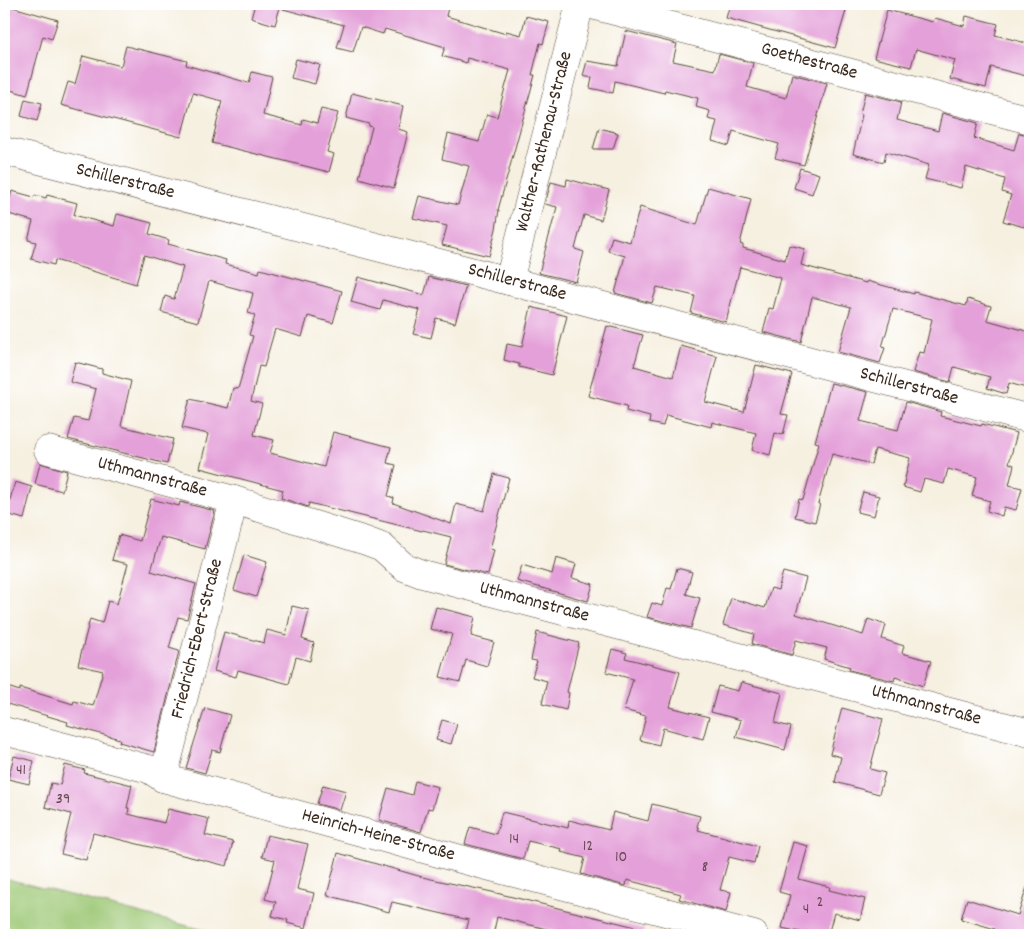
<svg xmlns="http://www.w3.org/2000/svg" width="1034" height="939" font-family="Dekko,sans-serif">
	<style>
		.green { fill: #9cc774; stroke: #6c7849 }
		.building { fill: #e4a1d9 }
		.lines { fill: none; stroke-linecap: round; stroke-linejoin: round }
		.minor-casing { stroke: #57483b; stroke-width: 29 }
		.minor { stroke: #fff; stroke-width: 28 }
		.labels { text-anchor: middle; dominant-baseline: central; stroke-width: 4; stroke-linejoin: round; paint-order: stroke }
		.number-label { font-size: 16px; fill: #65484d }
		.street-label { font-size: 19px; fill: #3b2a1e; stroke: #fff }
	</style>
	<rect width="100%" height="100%" fill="#fff"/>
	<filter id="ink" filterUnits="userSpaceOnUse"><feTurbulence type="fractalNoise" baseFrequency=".02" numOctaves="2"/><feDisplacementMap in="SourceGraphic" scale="10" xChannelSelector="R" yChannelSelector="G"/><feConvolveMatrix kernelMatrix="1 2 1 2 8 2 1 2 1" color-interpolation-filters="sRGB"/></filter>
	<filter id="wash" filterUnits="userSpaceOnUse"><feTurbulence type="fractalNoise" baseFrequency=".0096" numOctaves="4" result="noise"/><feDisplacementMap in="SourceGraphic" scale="20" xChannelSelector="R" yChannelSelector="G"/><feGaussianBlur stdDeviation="1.12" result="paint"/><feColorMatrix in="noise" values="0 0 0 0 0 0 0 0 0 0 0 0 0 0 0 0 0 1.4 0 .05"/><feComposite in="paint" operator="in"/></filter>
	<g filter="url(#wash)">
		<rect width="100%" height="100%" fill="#f6f0e0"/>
		<polygon class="green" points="4,878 223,935 4,935"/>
		<g id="blocks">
			<g class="building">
				<polygon points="255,4 281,4 275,25 251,18"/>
				<polygon points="283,4 398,4 410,7 412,4 449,4 446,16 506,34 506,31 521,35 526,16 549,22 543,44 540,43 532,75 535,75 498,210 499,210 496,229 489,256 442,245 447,226 413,218 419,196 458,205 469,166 442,159 448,134 479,142 487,114 497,117 510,70 467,58 466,63 442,56 445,47 385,29 383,34 361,27 353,52 337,48 344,25 283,9"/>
				<polygon points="730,4 848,4 835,48 726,18"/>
				<polygon points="9,6 58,20 52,39 43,36 27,95 4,88 4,25"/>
				<polygon points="887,10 933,22 935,18 964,26 966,16 998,24 995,35 1030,44 1030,77 991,67 986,88 950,79 955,60 916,49 911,67 874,58"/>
				<polygon points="626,31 677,44 673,61 715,70 719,54 753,63 747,87 786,98 792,74 827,83 804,165 775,158 779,144 733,131 729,146 712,141 717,121 708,119 710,111 696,107 698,98 665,90 664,93 615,81 613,93 590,88 592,78 583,76 587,61 618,66"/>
				<polygon points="126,46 187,61 186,65 249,83 252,72 272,77 263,115 302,125 303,119 317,123 321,109 338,113 327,152 334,154 329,172 212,143 222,101 193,93 181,137 61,105 68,82 75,84 83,56 121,66"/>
				<polygon points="296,59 320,65 315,84 291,78"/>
				<polygon points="352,93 403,106 398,129 408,132 394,188 359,178 372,127 369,126 369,124 346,118"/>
				<polygon points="865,93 901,102 897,120 938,131 942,113 978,123 974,138 1014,150 1019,133 1030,135 1030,205 1024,227 1003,221 1011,195 1002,192 1005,179 966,167 961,188 925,179 929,165 886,152 884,162 853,154 862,115 860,114"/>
				<polygon points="25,99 42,103 37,121 21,116"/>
				<polygon points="599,128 618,133 613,149 593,149"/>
				<polygon points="800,168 819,174 812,194 794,188"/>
				<polygon points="567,179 609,190 601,220 584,215 575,249 584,252 576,282 539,273 557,207 545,204 551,182 566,186"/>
				<polygon points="708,187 751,199 740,244 743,245 743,248 785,260 789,245 805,249 801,265 866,283 867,281 914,294 914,292 966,306 968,299 991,306 987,320 1030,332 1030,352 1026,368 1030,370 1030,373 1026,388 1009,383 1006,394 987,388 990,377 954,367 950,382 913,372 919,352 924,353 932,319 893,309 882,347 885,348 880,363 838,352 851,307 812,297 801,342 763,332 769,308 773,309 781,278 740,267 726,322 691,313 695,296 657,287 652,303 615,293 625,256 608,251 612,237 630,242 640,207 697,225"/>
				<polygon points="12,191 34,197 35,195 46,198 47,195 77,203 74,215 114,226 117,214 152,223 149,234 169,240 168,244 226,260 225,264 259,273 260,269 342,291 333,323 308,316 302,337 275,329 264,367 259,366 251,401 262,404 254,435 274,440 270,453 324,467 333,432 391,447 387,463 396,465 388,496 394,498 393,503 451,524 456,504 484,511 494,474 509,478 490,549 494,550 488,575 444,564 451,537 423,530 422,531 309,503 308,507 281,498 283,490 200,468 208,434 182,428 190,399 228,408 233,388 238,389 253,336 249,335 255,315 248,313 253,293 209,281 198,322 161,312 165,296 174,299 183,267 144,255 136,284 55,260 54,265 31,259 36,242 28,240 33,221 5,213"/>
				<polygon points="358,277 424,295 429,277 466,286 455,323 436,318 431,338 413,334 420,310 383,300 380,310 351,302"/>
				<polygon points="531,307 567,316 552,375 519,367 519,364 504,360 507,344 522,347"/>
				<polygon points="607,326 643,335 634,366 673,377 681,346 717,356 705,402 744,412 756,365 792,374 781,414 788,415 783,435 775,433 770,455 752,450 756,433 712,422 711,427 666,415 663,426 649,423 650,417 626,411 627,406 588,396"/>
				<polygon points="75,362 102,369 102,373 131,381 121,426 173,439 167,464 68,439 74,418 88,421 96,389 70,382"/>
				<polygon points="831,383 868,392 860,421 898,430 906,402 941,412 940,416 981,426 982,424 1017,433 1009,463 1014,465 1009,485 1022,488 1016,510 1004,507 1002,516 987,511 990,501 972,496 977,477 948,469 944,484 924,479 920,492 903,487 910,458 875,449 871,464 832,454 818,504 820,504 815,522 795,517 799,499 803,500 819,443 815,442"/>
				<polygon points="40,463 67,471 62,491 35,484"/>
				<polygon points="15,482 32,487 24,519 6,514"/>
				<polygon points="863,492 879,496 874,516 857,512"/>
				<polygon points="151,499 179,506 180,502 215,511 205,549 161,537 151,571 196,584 187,619 178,617 169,648 179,651 154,752 119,742 120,739 67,725 68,722 4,703 4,686 20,691 20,688 73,704 74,701 93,706 103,671 78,665 90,619 102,623 108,601 117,604 128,564 112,560 119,535 140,541"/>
				<polygon points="244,555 267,562 256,597 234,590"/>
				<polygon points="556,558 576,564 572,578 593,584 588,601 517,581 522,565 552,574"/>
				<polygon points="677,568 692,572 686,594 700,598 691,628 647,617 652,603 662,606 667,588 671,589"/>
				<polygon points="783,572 806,578 796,614 863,635 868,619 886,625 882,639 904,646 902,653 931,661 923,686 895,677 894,681 849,670 850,667 824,659 827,648 796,640 792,655 752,644 754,634 723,625 731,598 765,608 771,588 778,590"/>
				<polygon points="292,606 309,610 302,639 314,643 310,661 296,657 289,684 238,670 236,677 214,671 224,632 264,643 267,630 286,635"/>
				<polygon points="436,607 475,617 471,636 494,642 487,666 466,660 460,682 440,677 452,634 430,629"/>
				<polygon points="537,632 579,643 567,692 569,693 566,710 542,704 547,681 532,677 537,661 531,660"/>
				<polygon points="612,649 627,653 625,658 680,672 670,707 709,717 703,739 663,728 659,745 640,740 646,716 624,710 633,679 606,672"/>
				<polygon points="741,682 782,693 775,723 791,727 785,750 736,737 741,720 711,712 718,686 738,691"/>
				<polygon points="205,708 230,715 220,752 212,750 205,773 186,768"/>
				<polygon points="842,708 883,719 870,769 885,773 879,794 835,782 841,757 830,754"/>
				<polygon points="442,720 457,724 451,744 436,740"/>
				<polygon points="14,756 34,761 29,784 8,779"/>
				<polygon points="65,765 85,770 84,773 132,785 127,808 129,808 128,814 164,823 168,809 209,819 205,835 233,842 227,866 93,833 86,860 61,854 71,814 45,807 51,783 60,785"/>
				<polygon points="415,781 438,787 432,809 428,808 421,832 379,820 388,788 412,795"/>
				<polygon points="323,785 346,791 340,810 317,804"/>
				<polygon points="652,804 700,816 697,827 699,828 698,830 758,846 754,863 729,857 720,890 731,892 726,912 679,899 681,894 627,880 626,886 581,874 585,858 561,852 562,849 528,841 523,859 465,844 470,827 496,834 502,812 568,828 569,820 609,830 613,812 648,821"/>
				<polygon points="267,835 308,844 297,889 314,893 306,928 287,923 288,920 272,916 276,902 265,899 275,860 262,857"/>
				<polygon points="793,842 808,846 799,879 830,887 829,890 865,899 860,920 834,913 828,935 813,935 782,928 790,895 779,892"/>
				<polygon points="338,853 422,877 492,892 644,929 643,935 572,935 497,917 493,935 465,935 469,920 392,902 389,912 327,895"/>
				<polygon points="1027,887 1030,887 1030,935 993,935 995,929 961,919 967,899 1018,915"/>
			</g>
		</g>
	</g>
	<g filter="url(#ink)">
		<use href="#blocks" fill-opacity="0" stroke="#57483b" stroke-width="1"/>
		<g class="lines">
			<g class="minor-casing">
				<g id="minor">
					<polyline points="588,4 1030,120"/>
					<polyline points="4,151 509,281 1030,419"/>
					<polyline points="509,281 580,4"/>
					<polyline points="48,450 234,500 366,541 382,547 404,567 422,574 1030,733"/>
					<polyline points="4,731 149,769 163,778 468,861 754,935"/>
					<polyline points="163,778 234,500"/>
				</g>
			</g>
			<use href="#minor" class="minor"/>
		</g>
	</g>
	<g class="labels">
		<g class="number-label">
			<text x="21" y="770">41</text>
			<text x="63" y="799">39</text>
			<text x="514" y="839">14</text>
			<text x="588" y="846">12</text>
			<text x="621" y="857">10</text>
			<text x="705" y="867">8</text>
			<text x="820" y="902">2</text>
			<text x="806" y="909">4</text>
		</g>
		<g class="street-label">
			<text transform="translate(809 62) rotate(15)">Goethestraße</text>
			<text transform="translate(545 142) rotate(-76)">Walther-Rathenau-Straße</text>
			<text transform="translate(125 182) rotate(14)">Schillerstraße</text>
			<text transform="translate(517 283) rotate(15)">Schillerstraße</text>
			<text transform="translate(909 387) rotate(15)">Schillerstraße</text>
			<text transform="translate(152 478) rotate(15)">Uthmannstraße</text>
			<text transform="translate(534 603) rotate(15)">Uthmannstraße</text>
			<text transform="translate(198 639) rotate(-76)">Friedrich-Ebert-Straße</text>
			<text transform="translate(926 706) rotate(15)">Uthmannstraße</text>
			<text transform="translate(378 836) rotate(15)">Heinrich-Heine-Straße</text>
		</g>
	</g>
	<rect width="1034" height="939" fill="none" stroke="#fff" stroke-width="20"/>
</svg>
